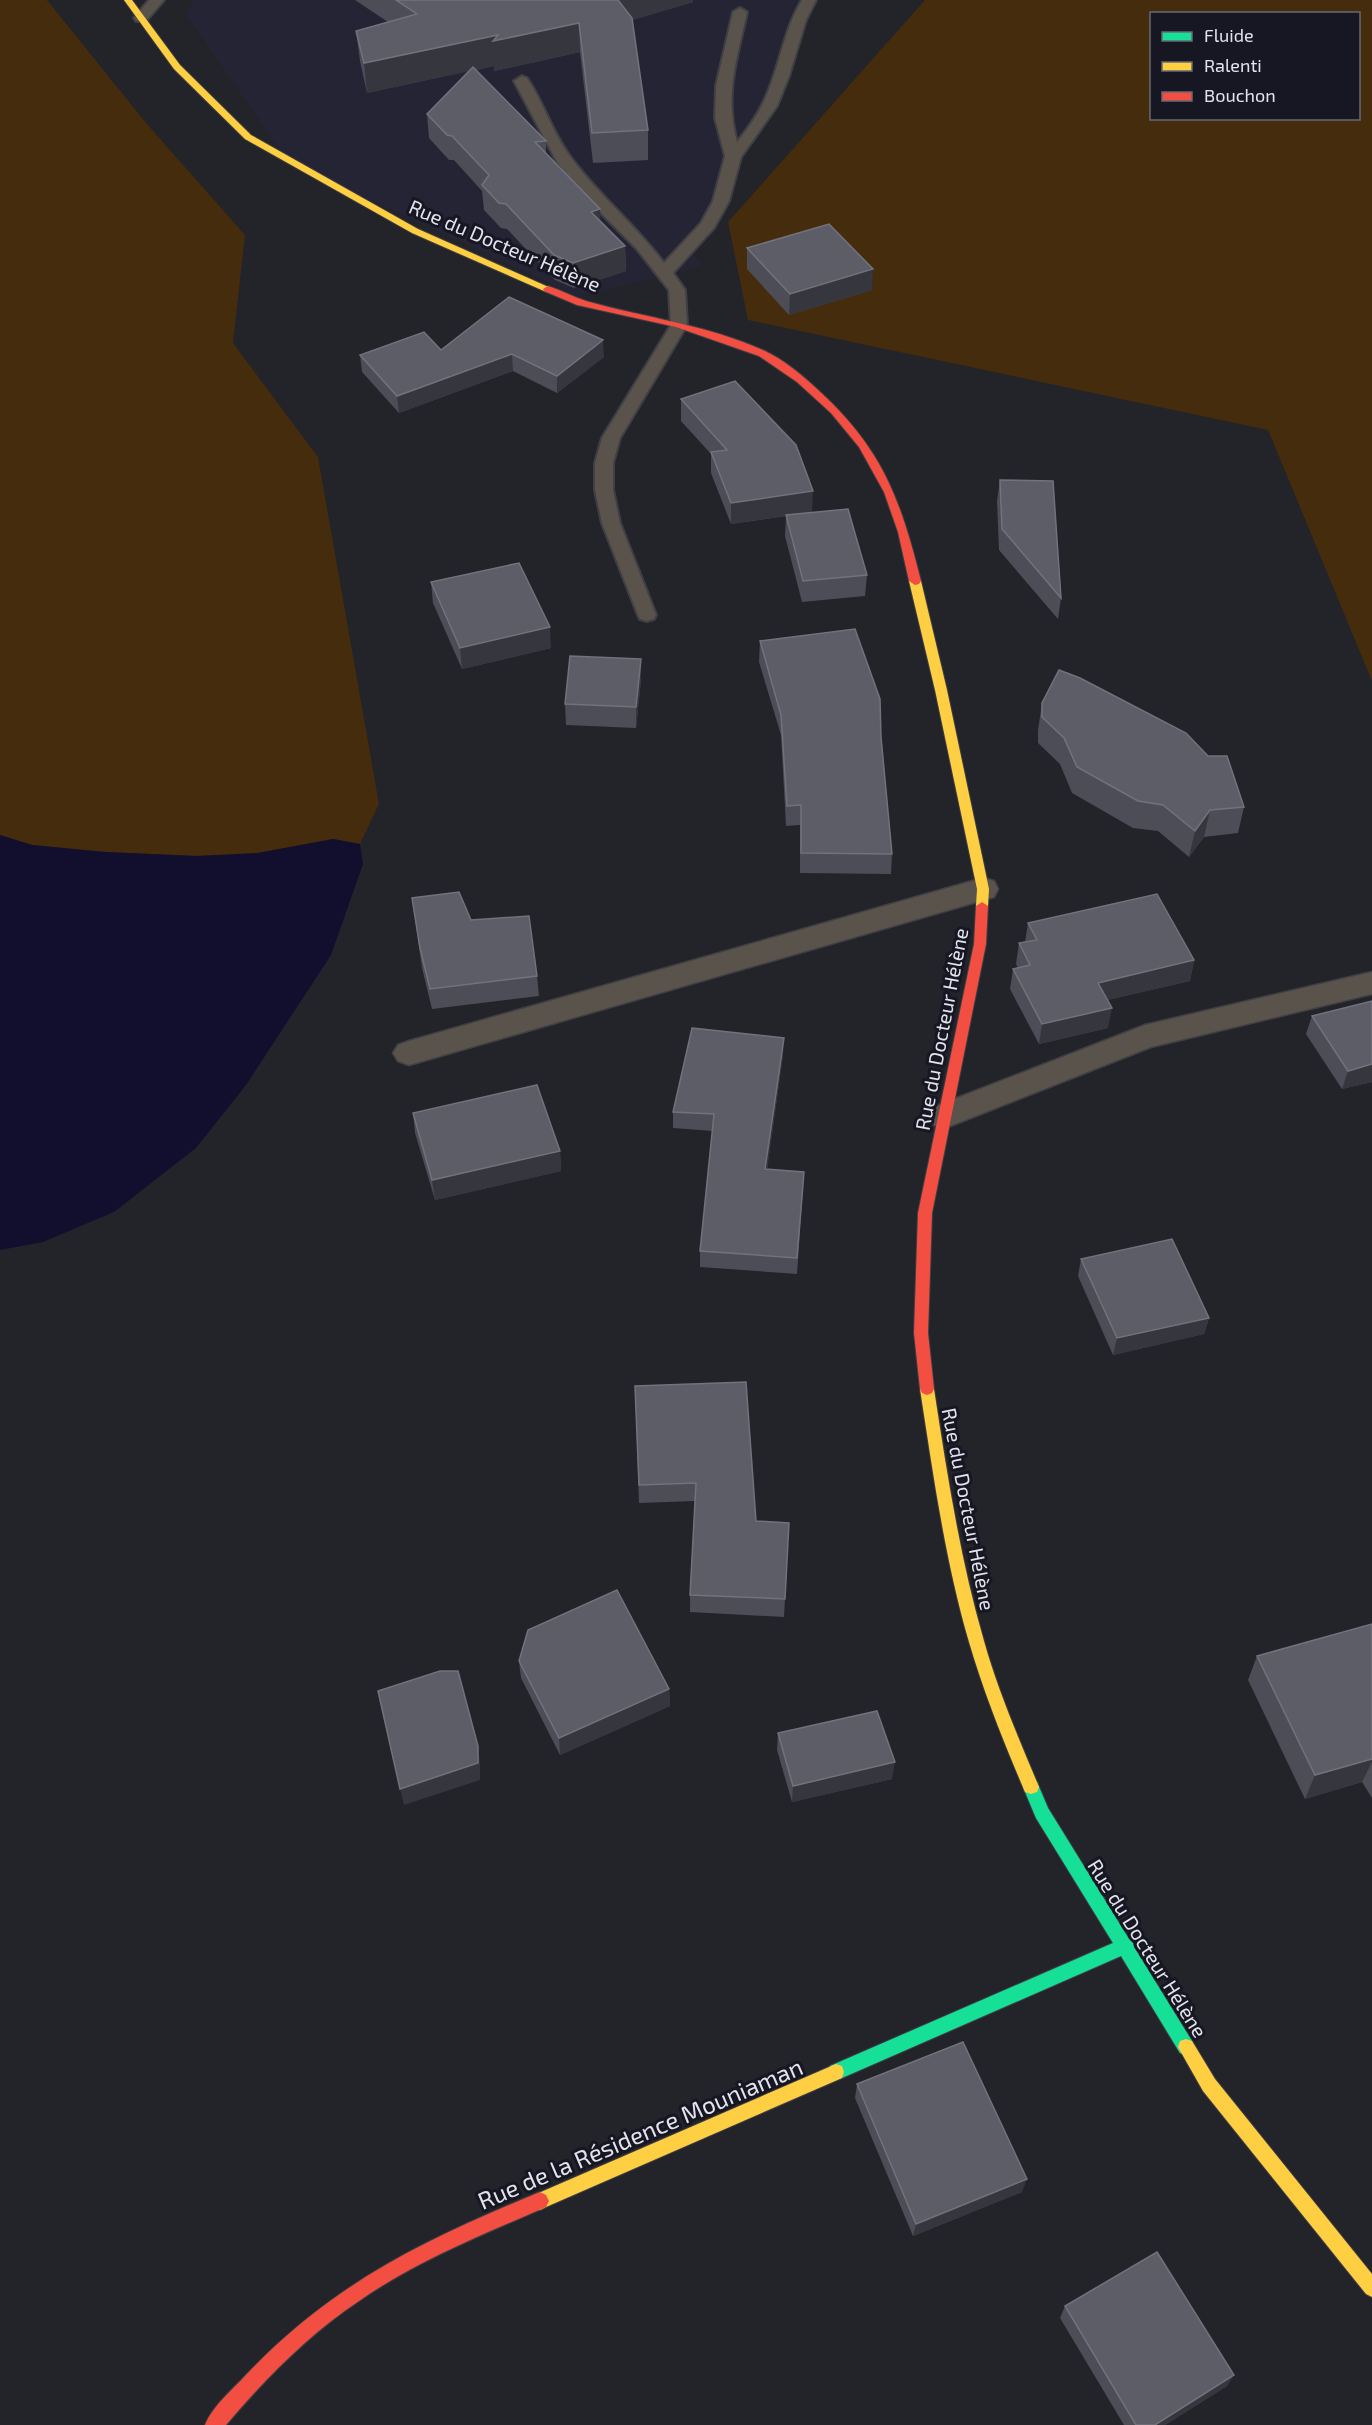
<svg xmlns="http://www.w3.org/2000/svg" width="1372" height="2425" font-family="'Exo 2',sans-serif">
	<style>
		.built { fill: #242435 }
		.green { fill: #442c0c; fill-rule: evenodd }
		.water { fill: #120f2e }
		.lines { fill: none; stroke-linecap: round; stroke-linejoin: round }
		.lane-casing { stroke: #3f3f44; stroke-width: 4 }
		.street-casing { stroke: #3f3f44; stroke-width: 3 }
		.fast-casing { stroke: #3f3f44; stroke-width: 2 }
		.slow-casing { stroke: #3f3f44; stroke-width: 2 }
		.jam-casing { stroke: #3f3f44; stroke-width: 2 }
		.lane { fill: #5a534b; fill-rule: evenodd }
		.street { fill: #5a534b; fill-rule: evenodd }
		.fast { fill: #16e098; fill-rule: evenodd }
		.slow { fill: #ffcf43; fill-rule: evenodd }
		.jam { fill: #f24e42; fill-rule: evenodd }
		.wall { fill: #4d4d58 }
		.shaded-wall { fill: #36363f }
		.building { fill: #5d5d68; stroke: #72727d; stroke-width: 1.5 }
		.labels { text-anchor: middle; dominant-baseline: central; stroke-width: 6; stroke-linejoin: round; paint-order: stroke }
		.street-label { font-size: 20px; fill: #e2e3ec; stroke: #161723 }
		.near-street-label { font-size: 24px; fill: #e2e3ec; stroke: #161723 }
	</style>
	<rect width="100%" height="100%" fill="#23232a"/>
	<polygon class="built" points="193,0 814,0 688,247 703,266 578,297 289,162 186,15"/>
	<g class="green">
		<polygon points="0,0 47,0 146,123 245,235 233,343 318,457 379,804 360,844 333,839 257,854 197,856 105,852 32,845 0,835"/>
		<path d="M925,0H1372V681L1268,430L748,320L728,222ZM1152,14H1358V118H1152Z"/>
	</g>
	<polygon class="water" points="0,835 32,845 105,852 197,856 257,853 333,839 360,844 363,864 331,955 246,1085 196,1148 114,1212 43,1242 0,1250"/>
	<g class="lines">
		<g class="lane-casing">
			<g id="lane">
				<polygon points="149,0 164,0 146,21 136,21 134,18"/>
				<path d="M802,0H816L806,20L789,76L777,106L741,157L729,201L714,228L673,273L685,290L687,325L620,438L613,463V490L620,523L656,615L654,619L647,621L640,619L638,615L602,523L595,490V463L602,438L671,325L669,290L636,248L592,204L557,162L514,81L522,76L527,78C544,103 553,135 572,159C600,196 636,226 664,263L701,223L713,201L725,156L715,118L716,86L733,12L740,8L747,12C737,59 724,94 737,142C750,126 762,109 769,89C781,59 785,28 802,0Z"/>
			</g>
		</g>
		<g class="street-casing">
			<g id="street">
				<polygon points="983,878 994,881 998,889 994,897 409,1065 398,1061 393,1053 398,1045 409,1041"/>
				<polygon points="1372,972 1372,994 1151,1047 945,1128 934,1125 929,1116 934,1107 1145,1025"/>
			</g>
		</g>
		<g class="fast-casing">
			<polygon id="fast" points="1031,1780 1037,1782 1048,1808 1129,1939 1132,1940 1134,1947 1192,2041 1194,2047 1192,2053 1186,2055 1180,2053 1121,1956 842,2078 836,2080 830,2078 828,2072 830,2066 1113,1943 1036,1818 1023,1787 1025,1782"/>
		</g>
		<g class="slow-casing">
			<g id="slow">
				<polygon points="124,0 132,0 180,65 251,135 418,229 553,289 548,292 544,291 412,233 245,139 174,69"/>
				<polygon points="915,577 921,581 947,690 989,889 988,906 982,910 976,906 977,889 935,690 909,581"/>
				<path d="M927,1383L932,1385L934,1389C947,1473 960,1559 984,1641C998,1691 1019,1739 1039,1787L1037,1792L1031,1794L1025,1792C1004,1743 984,1693 969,1642C945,1560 933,1473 920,1389L922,1385Z"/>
				<polygon points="1186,2039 1192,2041 1215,2079 1372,2274 1372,2297 1366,2294 1203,2091 1178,2047 1180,2041"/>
				<polygon points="836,2064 842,2066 844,2072 842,2078 546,2207 540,2210 534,2207 531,2201 534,2195"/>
			</g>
		</g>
		<g class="jam-casing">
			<g id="jam">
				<path d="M548,286C561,290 573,297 586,301C646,318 708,325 765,351C784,360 802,375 817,389C882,448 900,498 921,581L919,584L915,585L909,581L898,532L884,492L859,447L831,413L797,382L759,356L676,327L577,305L544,291L543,289Z"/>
				<polygon points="982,902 988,906 986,944 932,1213 928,1333 934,1389 932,1393 927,1395 922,1393 920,1389 914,1333 918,1213 974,944 976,906"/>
				<path d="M540,2192L546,2195L549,2201L546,2207C482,2235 416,2261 359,2301C308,2335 265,2379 226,2425H205C212,2407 232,2390 245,2376C333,2283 424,2240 540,2192Z"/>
			</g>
		</g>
		<use href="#lane" class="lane"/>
		<use href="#street" class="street"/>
		<use href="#fast" class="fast"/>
		<use href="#slow" class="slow"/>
		<use href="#jam" class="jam"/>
	</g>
	<g class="wall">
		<polygon points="355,0 693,0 693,2 632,20 648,130 648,160 593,163 580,52 494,71 494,66 476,70 546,141 546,153 601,221 625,246 626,271 574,288 555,280 507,229 501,228 484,210 482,191 454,160 449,160 429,138 427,114 468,71 367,93 360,61 356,31 388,22"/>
		<polygon points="747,248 872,290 789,315 747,269"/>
		<polygon points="441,350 604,357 557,393 513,371 399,413 362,372 360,355"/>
		<polygon points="681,399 812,512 800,514 867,575 865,596 802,602 785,536 786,516 731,524 711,473 711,454 681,421"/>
		<polygon points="1000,480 1061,598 1058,619 999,550 997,501"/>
		<polygon points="431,582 551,648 462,669 433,603"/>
		<polygon points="760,641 881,737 892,854 891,874 800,873 800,825 786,826 781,735 759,662"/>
		<polygon points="641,680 636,728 566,725 565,704"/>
		<polygon points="1042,703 1244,807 1238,833 1204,837 1189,857 1158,831 1133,828 1072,793 1060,764 1038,743 1038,730"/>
		<polygon points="412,898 537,976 539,996 432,1009 422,968"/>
		<polygon points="1028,923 1194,960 1190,981 1107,1000 1108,1028 1039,1044 1010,989 1013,969 1018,968 1016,964 1019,943 1025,942"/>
		<polygon points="1372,1001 1372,1082 1342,1089 1306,1034 1312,1016"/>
		<polygon points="783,1055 767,1169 804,1172 797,1274 700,1267 700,1251 713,1131 673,1128 673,1112"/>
		<polygon points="413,1113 560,1151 561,1171 435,1200 415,1133"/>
		<polygon points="1081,1259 1209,1318 1204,1334 1113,1355 1078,1276"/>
		<polygon points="635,1386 756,1521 789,1523 784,1617 690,1612 690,1595 695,1501 639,1503"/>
		<polygon points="1372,1624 1372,1798 1362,1782 1305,1799 1248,1680 1257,1656"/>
		<polygon points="519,1661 669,1689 670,1706 560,1755 521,1678"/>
		<polygon points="778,1733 892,1779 792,1802 777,1750"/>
		<polygon points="857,2084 1022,2192 913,2236 855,2098"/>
		<polygon points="1065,2306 1227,2386 1165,2425 1124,2425 1060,2318"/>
	</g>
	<g class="shaded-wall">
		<polygon points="614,0 693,0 693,2 615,25"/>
		<polygon points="579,23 580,52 494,71 494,66 367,93 364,63 498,35"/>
		<polygon points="600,209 601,234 591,212"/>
		<polygon points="625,246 626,271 574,288 573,263"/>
		<polygon points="873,269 872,290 789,315 790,294"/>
		<polygon points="603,340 604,357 557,393 557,376"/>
		<polygon points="512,354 513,371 399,413 397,396"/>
		<polygon points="813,491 812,512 731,524 731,503"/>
		<polygon points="550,627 551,648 462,669 460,648"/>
		<polygon points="641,659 641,680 636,728 636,707"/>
		<polygon points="1210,810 1204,837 1189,857 1195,831"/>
		<polygon points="1194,960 1190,981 1094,1003 1098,983"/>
		<polygon points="1112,1008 1108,1028 1039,1044 1042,1024"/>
		<polygon points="784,1038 783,1055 765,1185 765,1169"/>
		<polygon points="1372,1064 1372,1082 1342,1089 1348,1071"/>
		<polygon points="560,1151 561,1171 435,1200 432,1180"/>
		<polygon points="1209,1318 1204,1334 1113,1355 1117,1338"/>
		<polygon points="669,1689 670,1706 560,1755 559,1738"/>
		<polygon points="478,1746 480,1763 480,1780 404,1805 400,1789"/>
		<polygon points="1372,1759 1372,1762 1362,1782 1305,1799 1315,1775"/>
		<polygon points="895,1762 892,1779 792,1802 793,1786"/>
		<polygon points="1027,2179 1022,2192 913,2236 916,2224"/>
		<polygon points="1234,2375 1227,2386 1165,2425 1155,2425"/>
	</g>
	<g class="building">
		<polygon points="396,0 618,0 632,18 648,130 592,133 579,23 493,41 498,35 364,63 356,31 417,14"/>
		<polygon points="473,67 546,141 535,142 600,209 591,212 625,246 573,263 554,255 506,204 499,203 482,185 489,175 452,136 447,135 427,114"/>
		<polygon points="829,224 873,269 790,294 747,248"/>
		<polygon points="509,297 603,340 557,376 512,354 397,396 360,355 424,332 441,350"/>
		<polygon points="735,381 796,445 813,491 731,503 711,452 727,450 681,399"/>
		<polygon points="1000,480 1053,481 1061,598 1002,529"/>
		<polygon points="848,509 867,575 803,581 786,515"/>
		<polygon points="519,563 550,627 460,648 431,582"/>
		<polygon points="855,629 880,699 881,737 892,854 801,853 801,805 787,806 781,715 760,641"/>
		<polygon points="570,656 641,659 636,707 565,704"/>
		<polygon points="1059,670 1080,678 1186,733 1208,756 1227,756 1244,807 1210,810 1195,831 1163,805 1138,801 1077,767 1064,738 1042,717 1042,703"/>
		<polygon points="459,892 471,920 529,916 537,976 430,989 420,948 412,898"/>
		<polygon points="1157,894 1194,960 1098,983 1112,1008 1042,1024 1013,969 1030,965 1019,943 1037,940 1028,923"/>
		<polygon points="1372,1001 1372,1064 1348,1071 1312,1016"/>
		<polygon points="692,1028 784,1038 765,1169 804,1172 797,1258 700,1251 714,1114 673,1112"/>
		<polygon points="537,1085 560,1151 432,1180 413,1113"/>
		<polygon points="1172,1239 1209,1318 1117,1338 1081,1259"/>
		<polygon points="746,1382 756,1521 789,1523 785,1599 690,1595 696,1483 639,1485 635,1386"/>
		<polygon points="617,1590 669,1689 559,1738 519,1661 528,1630"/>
		<polygon points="1372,1624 1372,1759 1315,1775 1257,1656"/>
		<polygon points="440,1671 458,1671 478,1746 478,1763 400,1789 378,1691"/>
		<polygon points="877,1711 895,1762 793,1786 778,1733"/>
		<polygon points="963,2042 1027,2179 916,2224 857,2084"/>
		<polygon points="1157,2252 1234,2375 1155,2425 1136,2425 1065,2306"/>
	</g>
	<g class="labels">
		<g class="street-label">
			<text transform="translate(505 245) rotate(23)">Rue du Docteur Hélène</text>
			<text transform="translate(941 1029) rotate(-79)">Rue du Docteur Hélène</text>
			<text transform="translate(969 1509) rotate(79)">Rue du Docteur Hélène</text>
			<text transform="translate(1148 1948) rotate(58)">Rue du Docteur Hélène</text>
		</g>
		<g class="near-street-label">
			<text transform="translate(640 2133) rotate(-23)">Rue de la Résidence Mouniaman</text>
		</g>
	</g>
	<rect x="1150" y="12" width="210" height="108" fill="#161723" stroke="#686973" stroke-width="1.5"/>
	<rect x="1162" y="32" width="30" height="9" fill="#16e098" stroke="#686973" stroke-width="1.5"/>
	<text x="1204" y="42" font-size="18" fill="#e2e3ec">Fluide</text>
	<rect x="1162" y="62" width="30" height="9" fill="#ffcf43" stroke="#686973" stroke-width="1.5"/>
	<text x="1204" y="72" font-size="18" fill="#e2e3ec">Ralenti</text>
	<rect x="1162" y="92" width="30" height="9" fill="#f24e42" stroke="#686973" stroke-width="1.5"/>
	<text x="1204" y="102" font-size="18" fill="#e2e3ec">Bouchon</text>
</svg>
